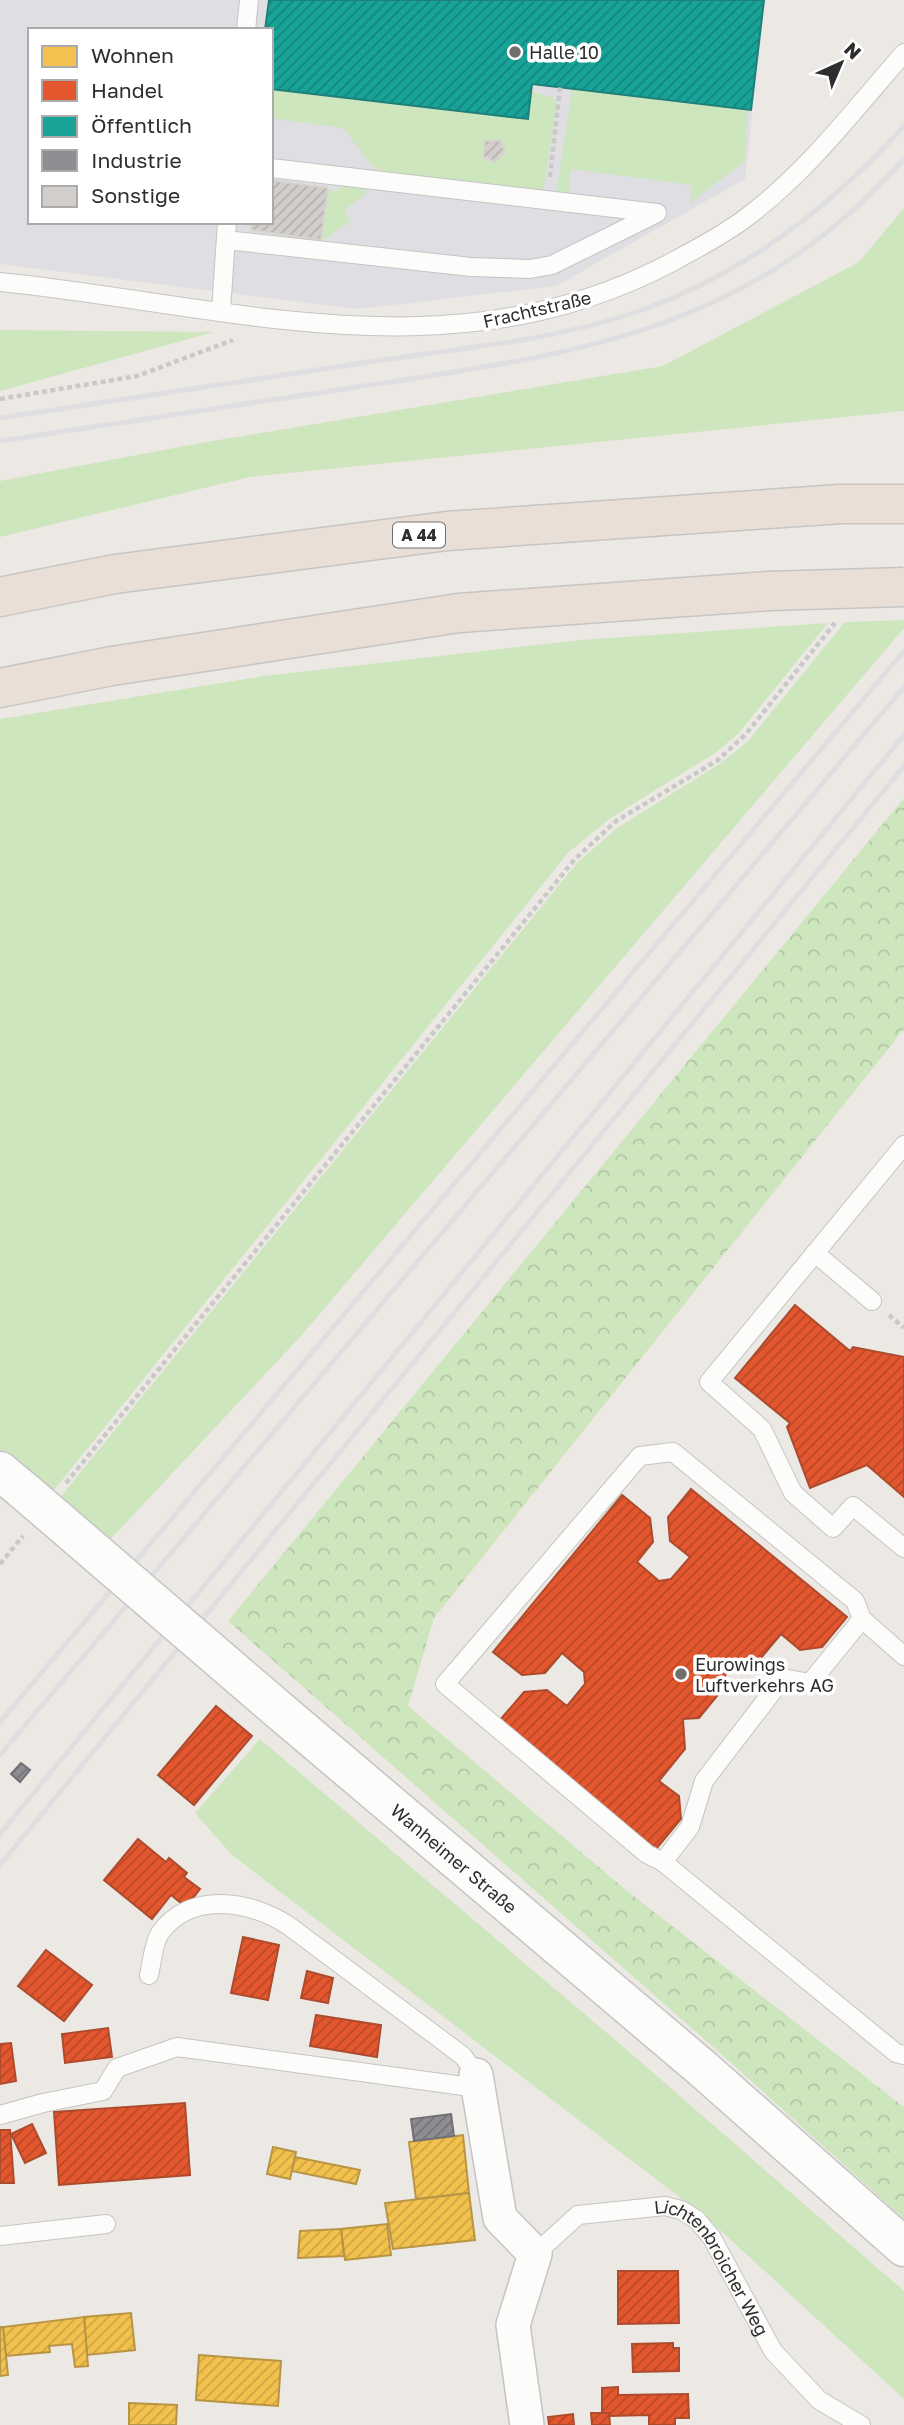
<svg xmlns="http://www.w3.org/2000/svg" width="904" height="2425" font-family="'Golos Text',sans-serif">
	<style>
		.airport { fill: #dfdee2; fill-rule: evenodd }
		.green { fill: #cee6be }
		.forest { fill: url(#forest-crowns) }
		.homes { fill: url(#homes-hatch); stroke: #b79544; stroke-width: 2 }
		.shops { fill: url(#shops-hatch); stroke: #ad4b2e; stroke-width: 2 }
		.public { fill: url(#public-hatch); stroke: #1e8078; stroke-width: 2 }
		.industry { fill: url(#industry-hatch); stroke: #707074; stroke-width: 2 }
		.building { fill: url(#building-hatch); stroke: #d7d4d0; stroke-width: 2 }
		.lines { fill: none; stroke-linecap: round; stroke-linejoin: round }
		.lane-casing { stroke: #c5c4c5; stroke-width: 20 }
		.street-casing { stroke: #c5c4c5; stroke-width: 36 }
		.secondary-casing { stroke: #c5c4c5; stroke-width: 41 }
		.highway-casing { stroke: #c6c5c4; stroke-width: 41 }
		.path { stroke: #c9c9c8; stroke-width: 4.5; stroke-dasharray: 5 3.5; stroke-linecap: butt }
		.lane { stroke: #fcfcfb; stroke-width: 18 }
		.street { stroke: #fcfcfb; stroke-width: 33 }
		.secondary { stroke: #fcfcfb; stroke-width: 38 }
		.highway { stroke: #eadfd6; stroke-width: 38 }
		.rail { stroke: #dfdfe1; stroke-width: 5 }
		.secondary-bridge-casing { stroke: #c5c4c5; stroke-width: 41; stroke-linecap: butt }
		.highway-bridge-casing { stroke: #c6c5c4; stroke-width: 41; stroke-linecap: butt }
		.secondary-bridge { stroke: #fcfcfb; stroke-width: 38 }
		.highway-bridge { stroke: #eadfd6; stroke-width: 38 }
		.poi-dot { fill: #706f6e; stroke: #fff; stroke-width: 2.5 }
		.labels { text-anchor: middle; dominant-baseline: central; stroke-width: 7; stroke-linejoin: round; paint-order: stroke }
		.shield { fill: #fff; stroke: #6d6d6d; stroke-width: 2 }
		.shield-label { font-size: 16px; font-weight: bold; fill: #2e2e2e }
		.poi-label { font-size: 18px; fill: #2e2e2e; stroke: #fff; text-anchor: start }
		.street-label { font-size: 18px; fill: #2e2e2e; stroke: #fff }
	</style>
	<defs>
		<pattern id="forest-crowns" width="20" height="18" patternUnits="userSpaceOnUse" patternTransform="scale(1.75)"><rect width="20" height="18" fill="#cee6be"/><path d="M2 6a3 3 0 1 1 6 0M12 15a3 3 0 1 1 6 0" fill="none" stroke="#b1c6a4"/></pattern>
		<pattern id="homes-hatch" width="6" height="6" patternUnits="userSpaceOnUse" patternTransform="scale(1.75)"><rect width="6" height="6" fill="#f2c14e"/><path d="M-1 1l2-2M0 6l6-6M5 7l2-2" fill="none" stroke="#d0a644"/></pattern>
		<pattern id="shops-hatch" width="6" height="6" patternUnits="userSpaceOnUse" patternTransform="scale(1.75)"><rect width="6" height="6" fill="#e4572e"/><path d="M-1 1l2-2M0 6l6-6M5 7l2-2" fill="none" stroke="#b94828"/></pattern>
		<pattern id="public-hatch" width="6" height="6" patternUnits="userSpaceOnUse" patternTransform="scale(1.75)"><rect width="6" height="6" fill="#17a398"/><path d="M-1 1l2-2M0 6l6-6M5 7l2-2" fill="none" stroke="#15857c"/></pattern>
		<pattern id="industry-hatch" width="6" height="6" patternUnits="userSpaceOnUse" patternTransform="scale(1.75)"><rect width="6" height="6" fill="#8d8d92"/><path d="M-1 1l2-2M0 6l6-6M5 7l2-2" fill="none" stroke="#747478"/></pattern>
		<pattern id="building-hatch" width="6" height="6" patternUnits="userSpaceOnUse" patternTransform="scale(1.75)"><rect width="6" height="6" fill="#d1cecb"/><path d="M-1 1l2-2M0 6l6-6M5 7l2-2" fill="none" stroke="#b4b1af"/></pattern>
	</defs>
	<rect width="100%" height="100%" fill="#ece8e4"/>
	<path class="airport" d="M0,0H765L745,179L556,286L358,309L0,264ZM30,30H271V222H30Z"/>
	<g class="green">
		<polygon points="572,88 748,109 745,161 690,203 692,185 571,169 568,197 556,196"/>
		<polygon points="271,89 528,119 531,91 552,97 557,103 543,194 390,175 372,166 343,128 271,118"/>
		<polygon points="340,186 365,189 366,194 344,210 351,220 321,242 328,190 338,191"/>
		<polygon points="904,208 904,411 250,477 0,537 0,481 195,444 663,366 859,262"/>
		<polygon points="0,330 214,332 0,391"/>
		<polygon points="904,620 904,628 300,1337 107,1543 57,1501 577,863 617,828 721,763 748,741 845,622"/>
		<polygon points="828,623 739,733 715,753 609,819 568,853 50,1495 0,1453 0,719 264,676 580,640"/>
		<polygon points="260,1739 627,2050 904,2291 904,2399 708,2219 232,1855 195,1813"/>
	</g>
	<polygon class="forest" points="904,798 904,1029 434,1618 408,1706 626,1890 904,2107 904,2219 719,2052 228,1621"/>
	<g class="homes">
		<polygon points="463,2135 469,2193 416,2199 409,2142"/>
		<polygon points="273,2147 296,2152 290,2179 267,2174"/>
		<polygon points="295,2157 360,2170 356,2184 292,2171"/>
		<polygon points="469,2193 475,2240 393,2249 385,2203"/>
		<polygon points="387,2224 391,2255 345,2260 341,2229"/>
		<polygon points="341,2229 344,2256 298,2258 300,2231"/>
		<polygon points="131,2313 135,2350 87,2355 84,2317"/>
		<polygon points="84,2317 88,2366 75,2367 72,2344 49,2346 50,2352 6,2356 3,2327"/>
		<polygon points="0,2327 3,2327 8,2375 0,2376"/>
		<polygon points="199,2355 281,2361 278,2406 196,2400"/>
		<polygon points="129,2403 177,2405 176,2425 129,2425"/>
	</g>
	<g class="shops">
		<polygon points="795,1305 850,1351 853,1347 904,1357 904,1497 867,1465 810,1488 787,1427 790,1423 735,1378"/>
		<polygon points="691,1489 847,1617 822,1647 800,1650 781,1634 755,1665 725,1668 726,1685 699,1718 683,1719 685,1749 659,1781 679,1796 681,1819 656,1849 500,1720 524,1692 547,1690 567,1706 585,1684 584,1672 562,1653 545,1673 522,1675 493,1652 622,1495 650,1518 653,1542 637,1562 659,1581 671,1579 690,1557 670,1541 668,1517"/>
		<polygon points="216,1706 252,1736 194,1805 158,1775"/>
		<polygon points="138,1839 166,1862 169,1858 187,1873 184,1877 200,1889 186,1907 171,1895 152,1919 104,1880"/>
		<polygon points="243,1937 279,1945 268,2000 231,1993"/>
		<polygon points="46,1950 92,1985 64,2021 18,1986"/>
		<polygon points="307,1971 333,1978 328,2003 301,1998"/>
		<polygon points="316,2015 381,2025 377,2057 310,2046"/>
		<polygon points="108,2028 112,2057 65,2063 62,2034"/>
		<polygon points="11,2043 16,2081 0,2084 0,2044"/>
		<polygon points="185,2103 190,2175 59,2185 54,2112"/>
		<polygon points="32,2124 46,2153 25,2163 11,2134"/>
		<polygon points="0,2130 10,2130 14,2183 0,2183"/>
		<polygon points="618,2271 678,2271 679,2323 618,2324"/>
		<polygon points="673,2343 673,2348 679,2348 679,2371 633,2372 632,2344"/>
		<polygon points="618,2387 618,2395 688,2394 689,2418 675,2418 675,2425 649,2425 649,2415 609,2416 609,2413 602,2413 602,2388"/>
		<polygon points="591,2413 609,2413 610,2425 592,2425"/>
		<polygon points="573,2414 574,2425 549,2425 548,2417"/>
	</g>
	<polygon class="public" points="269,0 764,0 751,110 532,84 528,119 271,89 271,30 265,30"/>
	<g class="industry">
		<polygon points="21,1763 30,1770 20,1782 11,1774"/>
		<polygon points="451,2114 454,2136 414,2141 411,2119"/>
	</g>
	<g class="building">
		<polygon points="500,140 505,151 496,162 483,157 485,141"/>
		<polygon points="271,180 328,188 321,240 251,230 252,222 271,222"/>
	</g>
	<g class="lines">
		<g class="lane-casing">
			<g id="lane">
				<polyline points="246,30 249,0"/>
				<polyline points="226,240 471,267 530,269 552,265 657,213 271,168"/>
				<path d="M0,282C233,306 453,379 674,261C698,248 725,234 747,217C807,172 854,110 904,53"/>
				<polyline points="221,311 227,222"/>
				<polyline points="904,1145 709,1382 762,1429 793,1493 833,1528 853,1506 904,1548"/>
				<polyline points="815,1253 872,1301"/>
				<polyline points="904,1656 862,1619 810,1683 783,1678 704,1781 690,1827 663,1862 896,2053 904,2055"/>
				<polyline points="663,1862 647,1854 445,1684 640,1456 673,1452 855,1601 862,1619"/>
				<path d="M149,1975C152,1963 153,1944 160,1933C191,1890 252,1901 289,1926L463,2056L476,2075"/>
				<polyline points="0,2115 43,2103 103,2091 117,2068 177,2047 478,2088"/>
				<polyline points="0,2236 106,2224"/>
				<path id="s1" d="M535,2254L578,2215L665,2206L681,2210L697,2220L712,2238L773,2351L819,2400L861,2425"/>
			</g>
		</g>
		<g class="street-casing">
			<polyline id="street" points="476,2075 500,2218 535,2254 513,2325 527,2425"/>
		</g>
		<g class="secondary-casing">
			<g id="secondary">
				<polyline points="0,1471 24,1491"/>
				<path id="s2" d="M280,1711L703,2069L904,2247"/>
			</g>
		</g>
		<g class="highway-casing">
			<g id="highway">
				<polyline points="0,597 115,574 447,531 841,504 904,504"/>
				<polyline points="0,688 112,666 459,613 769,591"/>
			</g>
		</g>
		<g class="path">
			<polyline points="550,177 560,87"/>
			<polyline points="0,399 137,376 233,340"/>
			<polyline points="889,1315 904,1328"/>
			<polyline points="66,1483 575,859 616,821 718,760 746,734 835,623"/>
			<polyline points="0,1564 23,1536"/>
		</g>
		<use href="#lane" class="lane"/>
		<use href="#street" class="street"/>
		<use href="#secondary" class="secondary"/>
		<use href="#highway" class="highway"/>
		<g class="rail">
			<path d="M0,418C119,400 237,382 356,364C451,349 552,342 642,310C746,273 831,207 904,126"/>
			<path d="M0,441C117,423 234,406 351,388C571,354 746,336 904,159"/>
			<polyline points="0,1722 904,651"/>
			<polyline points="0,1755 904,687"/>
			<polyline points="0,1834 904,735"/>
			<polyline points="0,1865 904,766"/>
		</g>
		<g class="secondary-bridge-casing">
			<polyline id="secondary-bridge" points="24,1491 280,1711"/>
		</g>
		<g class="highway-bridge-casing">
			<polyline id="highway-bridge" points="769,591 904,587"/>
		</g>
		<use href="#secondary-bridge" class="secondary-bridge"/>
		<use href="#highway-bridge" class="highway-bridge"/>
	</g>
	<g class="poi-dot">
		<circle cx="515" cy="52" r="7"/>
		<circle cx="681" cy="1674" r="7"/>
	</g>
	<g class="labels">
		<rect class="shield" x="393" y="522.5" width="52" height="25" rx="5"/>
		<g class="shield-label">
			<text x="419" y="535">A 44</text>
		</g>
		<g class="poi-label">
			<text x="529" y="52">Halle 10</text>
			<text x="695" y="1664">Eurowings<tspan x="695" dy="21">Luftverkehrs AG</tspan></text>
		</g>
		<g class="street-label">
			<text transform="translate(537 309) rotate(-13)">Frachtstraße</text>
			<text stroke="none"><textPath href="#s2" startOffset="228">Wanheimer Straße</textPath></text>
			<text stroke="none"><textPath href="#s1" startOffset="224">Lichtenbroicher Weg</textPath></text>
		</g>
	</g>
	<rect x="28" y="28" width="245" height="196" fill="#ffffff" stroke="#ababab" stroke-width="2"/>
	<rect x="42" y="46" width="35" height="21" fill="#f2c14e" stroke="#ababab" stroke-width="2"/>
	<text x="91" y="63" font-size="21" fill="#2e2e2e">Wohnen</text>
	<rect x="42" y="80" width="35" height="21" fill="#e4572e" stroke="#ababab" stroke-width="2"/>
	<text x="91" y="98" font-size="21" fill="#2e2e2e">Handel</text>
	<rect x="42" y="116" width="35" height="21" fill="#17a398" stroke="#ababab" stroke-width="2"/>
	<text x="91" y="133" font-size="21" fill="#2e2e2e">Öffentlich</text>
	<rect x="42" y="150" width="35" height="21" fill="#8d8d92" stroke="#ababab" stroke-width="2"/>
	<text x="91" y="168" font-size="21" fill="#2e2e2e">Industrie</text>
	<rect x="42" y="186" width="35" height="21" fill="#d1cecb" stroke="#ababab" stroke-width="2"/>
	<text x="91" y="203" font-size="21" fill="#2e2e2e">Sonstige</text>
	<g transform="translate(841 63) rotate(44)" stroke="#ffffff" stroke-width="5" paint-order="stroke">
	<path d="M0-5L12 26L0 18L-12 26Z" fill="#2e2e2e"/>
	<text y="-10" font-size="19" font-weight="bold" text-anchor="middle" fill="#2e2e2e">N</text>
	</g>
</svg>
